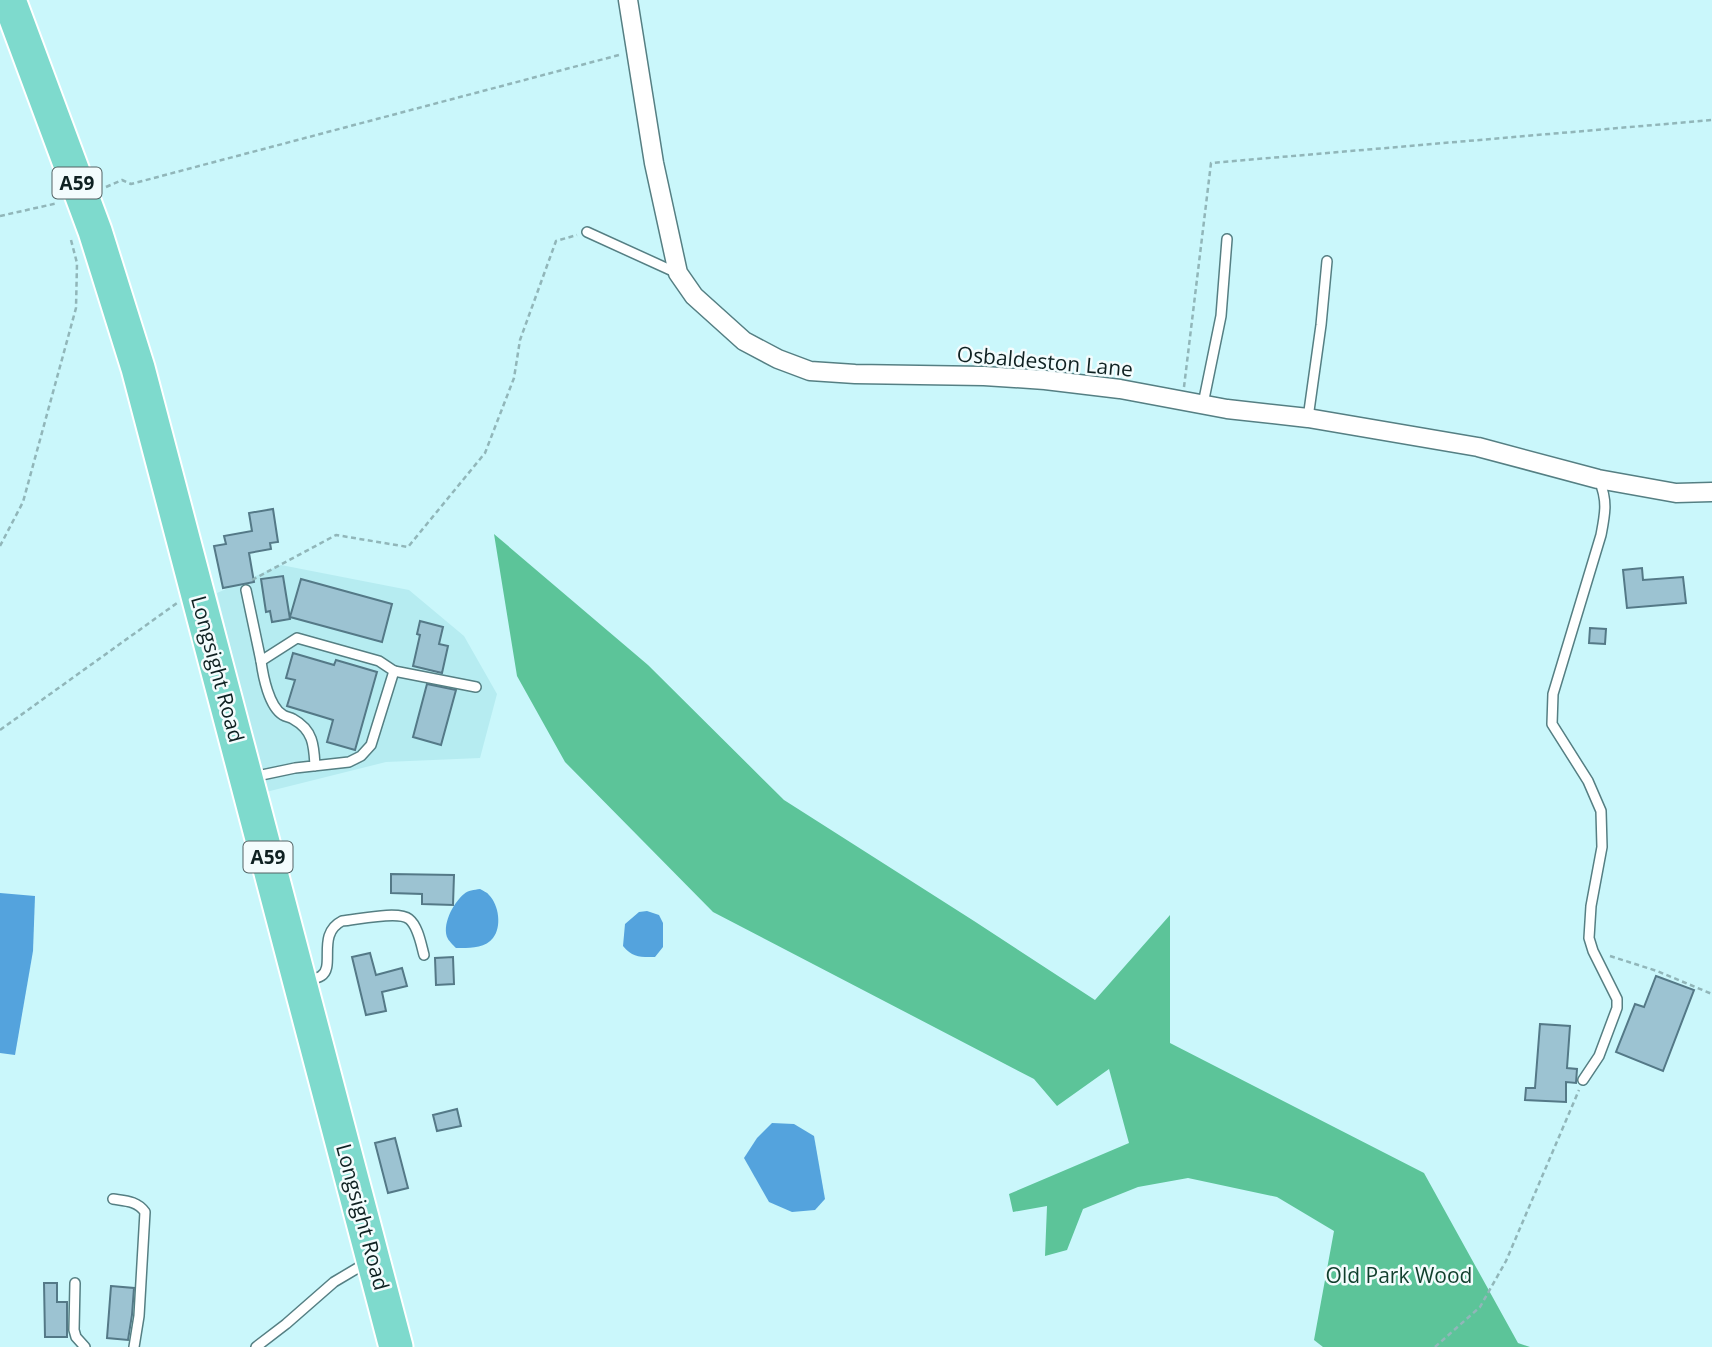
<svg xmlns="http://www.w3.org/2000/svg" width="1712" height="1347" font-family="'Open Sans',sans-serif">
	<style>
		.built { fill: #b6ecf1 }
		.forest { fill: #5cc499 }
		.water { fill: #54a3dd }
		.building { fill: #9cc3d2; stroke: #547987; stroke-width: 2 }
		.lines { fill: none; stroke-linecap: round; stroke-linejoin: round }
		.lane-casing { stroke: #557f83; stroke-width: 12 }
		.street-casing { stroke: #557f83; stroke-width: 21 }
		.highway-casing { stroke: #fff; stroke-width: 37 }
		.path { stroke: #91b6b9; stroke-width: 2.5; stroke-dasharray: 5 3.5; stroke-linecap: butt }
		.lane { stroke: #fff; stroke-width: 9 }
		.street { stroke: #fff; stroke-width: 18 }
		.highway { stroke: #7edacd; stroke-width: 33 }
		.labels { text-anchor: middle; dominant-baseline: central; stroke-width: 5; stroke-linejoin: round; paint-order: stroke }
		.shield { fill: #f3fcfd; stroke: #536364; stroke-width: 2 }
		.shield-label { font-size: 19px; font-weight: bold; fill: #0f2122 }
		.street-label { font-size: 21px; fill: #0f2122; stroke: #f3fcfd }
		.park-label { font-size: 21px; fill: #113f2d; stroke: #f3fcfd }
	</style>
	<rect width="100%" height="100%" fill="#caf7fb"/>
	<polygon class="built" points="281,565 409,590 464,636 497,694 480,758 386,762 266,792 217,593"/>
	<polygon class="forest" points="494,534 648,665 784,800 974,921 1095,1000 1170,915 1170,1043 1424,1173 1518,1343 1530,1347 1323,1347 1314,1340 1334,1231 1277,1197 1188,1178 1138,1187 1083,1209 1067,1250 1045,1256 1047,1206 1013,1212 1009,1194 1129,1143 1109,1069 1057,1106 1034,1079 713,912 565,762 517,676"/>
	<g class="water">
		<path d="M480,889C483,891 487,892 489,895C499,905 502,927 493,938C485,949 467,948 456,948C455,947 449,941 448,939C441,926 453,903 464,894C468,890 474,890 480,889Z"/>
		<polygon points="0,893 35,896 33,951 15,1055 0,1053"/>
		<path d="M647,911L659,915L663,923V947L655,957C640,957 633,958 623,946L625,924L639,912Z"/>
		<polygon points="772,1123 794,1124 814,1136 825,1199 815,1210 792,1212 769,1202 744,1158 757,1138"/>
	</g>
	<g class="building">
		<polygon points="273,509 278,542 270,543 271,549 249,553 254,582 223,588 214,546 226,544 224,536 252,531 249,513"/>
		<polygon points="1642,568 1643,580 1683,577 1686,603 1627,608 1623,570"/>
		<polygon points="283,576 290,619 272,622 270,611 266,612 261,579"/>
		<polygon points="301,579 392,604 382,642 290,617"/>
		<polygon points="420,621 443,627 439,644 448,646 442,673 413,666 420,635 417,634"/>
		<polygon points="1590,628 1606,629 1605,644 1589,643"/>
		<polygon points="293,653 334,665 336,660 377,672 355,750 327,742 333,720 287,706 295,680 286,678"/>
		<polygon points="427,684 456,690 441,745 413,737"/>
		<polygon points="391,874 454,875 453,905 422,904 422,894 391,893"/>
		<polygon points="370,953 376,975 402,968 407,986 382,992 386,1011 366,1015 352,957"/>
		<polygon points="453,957 454,984 436,985 435,958"/>
		<polygon points="1656,976 1694,990 1663,1071 1616,1052 1635,1004 1644,1007"/>
		<polygon points="1540,1024 1570,1026 1567,1068 1577,1069 1576,1083 1566,1082 1566,1102 1525,1100 1526,1088 1535,1088"/>
		<polygon points="457,1109 461,1126 437,1131 433,1115"/>
		<polygon points="395,1138 408,1188 388,1193 375,1143"/>
		<polygon points="44,1283 57,1283 57,1302 67,1302 67,1337 45,1337"/>
		<polygon points="111,1286 134,1288 132,1315 128,1340 107,1338"/>
	</g>
	<g class="lines">
		<g class="lane-casing">
			<g id="lane">
				<polyline points="587,232 677,273"/>
				<polyline points="1203,404 1221,316 1227,239"/>
				<polyline points="1308,418 1321,325 1327,261"/>
				<polyline points="246,590 261,661"/>
				<polyline points="394,671 476,687"/>
				<path d="M252,777L295,768L349,762L361,756L371,745L394,671L379,661L297,638L261,661C263,676 269,707 283,715C286,717 290,717 293,719C313,730 314,745 315,766"/>
				<path d="M304,980C309,979 317,979 321,976C336,967 316,934 342,921C356,920 398,910 409,919C418,926 421,944 424,955"/>
				<path d="M1583,1080L1599,1056L1617,1008V999L1593,951L1589,938L1591,906L1602,847L1601,811L1588,781L1552,724L1553,694L1601,535C1605,514 1608,501 1599,480"/>
				<path d="M113,1199C126,1201 137,1201 145,1212L139,1316L134,1347"/>
				<polyline points="75,1283 74,1330 76,1337 85,1347"/>
				<polyline points="256,1347 286,1324 334,1282 366,1263"/>
			</g>
		</g>
		<g class="street-casing">
			<polyline id="street" points="628,0 654,163 678,273 694,296 744,341 778,359 810,371 855,374 984,376 1045,380 1120,389 1227,409 1308,418 1478,447 1598,479 1676,493 1712,492"/>
		</g>
		<g class="highway-casing">
			<polyline id="highway" points="9,0 95,231 138,368 396,1347"/>
		</g>
		<g class="path">
			<polyline points="106,187 122,180 131,184 619,55"/>
			<polyline points="0,216 58,203"/>
			<polyline points="1184,387 1211,163 1712,120"/>
			<polyline points="0,546 23,502 76,308 77,263 71,240"/>
			<polyline points="252,580 336,535 408,547 485,453 514,378 520,340 556,241 577,235"/>
			<polyline points="0,730 177,603"/>
			<polyline points="1610,956 1657,971 1712,994"/>
			<polyline points="1435,1347 1480,1307 1506,1261 1579,1090"/>
		</g>
		<use href="#lane" class="lane"/>
		<use href="#street" class="street"/>
		<use href="#highway" class="highway"/>
	</g>
	<g class="labels">
		<g class="shield">
			<rect x="52.5" y="167.5" width="49" height="31" rx="5"/>
			<rect x="243.5" y="841.5" width="49" height="31" rx="5"/>
		</g>
		<g class="shield-label">
			<text x="77" y="183">A59</text>
			<text x="268" y="857">A59</text>
		</g>
		<g class="street-label">
			<text transform="translate(1045 361) rotate(5)">Osbaldeston Lane</text>
			<text transform="translate(218 669) rotate(75)">Longsight Road</text>
			<text transform="translate(363 1217) rotate(75)">Longsight Road</text>
		</g>
		<g class="park-label">
			<text x="1399" y="1275">Old Park Wood</text>
		</g>
	</g>
</svg>
